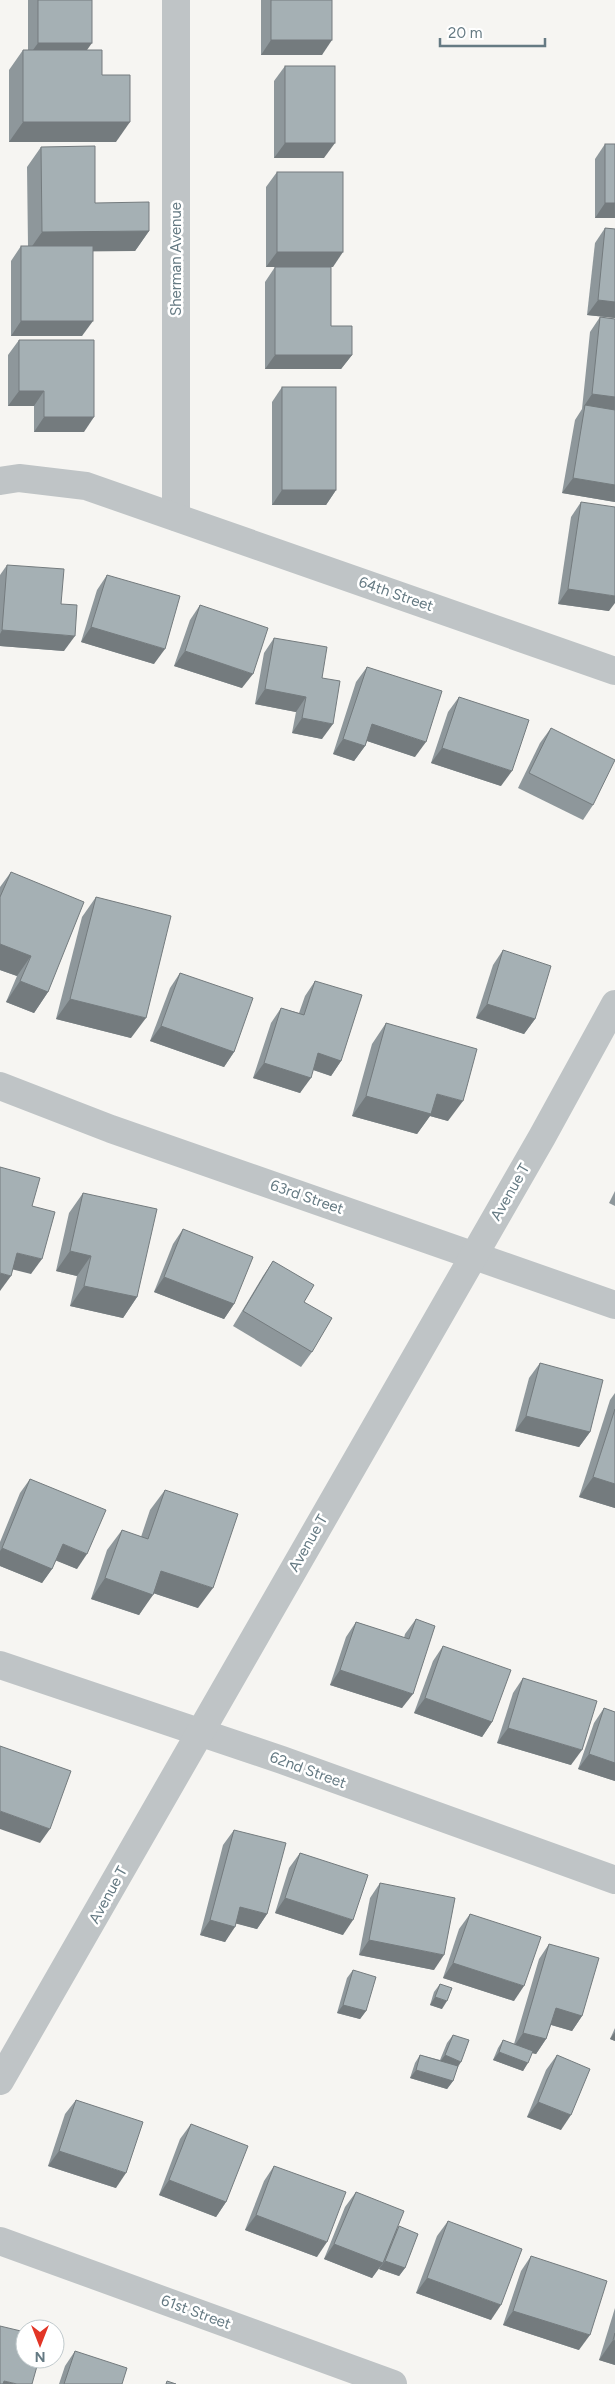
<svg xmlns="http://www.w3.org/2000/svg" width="615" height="2384" font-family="Figtree,sans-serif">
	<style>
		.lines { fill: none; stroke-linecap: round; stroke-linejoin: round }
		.minor { stroke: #bfc4c6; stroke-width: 28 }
		.wall { fill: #8e979b }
		.shaded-wall { fill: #747b7e }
		.building { fill: #a5b0b4; stroke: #747b7e }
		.labels { text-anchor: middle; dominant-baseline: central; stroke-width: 5; stroke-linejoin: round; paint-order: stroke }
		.street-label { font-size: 15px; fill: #657a83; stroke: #fff }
	</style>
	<rect width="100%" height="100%" fill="#f6f5f2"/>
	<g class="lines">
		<g class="minor">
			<polyline points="176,0 176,517"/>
			<polyline points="0,481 19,478 86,486 615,671"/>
			<polyline points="0,1086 111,1129 615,1305"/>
			<polyline points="0,1665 282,1760 615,1880"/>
			<polyline points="0,2081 542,1137 615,1004"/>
			<polyline points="0,2241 393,2384"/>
		</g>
	</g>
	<g class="wall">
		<polygon points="28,0 92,0 87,50 102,75 116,142 9,142 9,70 23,50 28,50"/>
		<polygon points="261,0 332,0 322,55 261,55"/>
		<polygon points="285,66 324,158 274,158 274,81"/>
		<polygon points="605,144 615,218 595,218 595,159"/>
		<polygon points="41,147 95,203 149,231 135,251 93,251 82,336 11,336 11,261 21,246 28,246 27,167"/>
		<polygon points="277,172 333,267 300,267 331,326 352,355 341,369 265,369 265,282 275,267 266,267 266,187"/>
		<polygon points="605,228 615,229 615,318 587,315 595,243"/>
		<polygon points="600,317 615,319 615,502 562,493 575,420 582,409 590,332"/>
		<polygon points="19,340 84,432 34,432 34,406 8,406 8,355"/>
		<polygon points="282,387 336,490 326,505 272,505 272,402"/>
		<polygon points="581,502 609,611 558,604 571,517"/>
		<polygon points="7,565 61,604 64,651 0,646 0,575"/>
		<polygon points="107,575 154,664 81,642 97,590"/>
		<polygon points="200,605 242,688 174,666 190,620"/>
		<polygon points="274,638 322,678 322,739 292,733 296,712 255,704 264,653"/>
		<polygon points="367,667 415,757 367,741 365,746 354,761 333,754 356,682"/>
		<polygon points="459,697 501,786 431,763 448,712"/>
		<polygon points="551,728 593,805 583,820 518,788 540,743"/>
		<polygon points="11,872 48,992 34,1013 6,1002 17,976 0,970 0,887"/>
		<polygon points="96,897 131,1038 56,1019 82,917"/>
		<polygon points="503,950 535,1019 524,1034 476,1018 493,965"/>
		<polygon points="180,973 234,1052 224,1067 150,1041 170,988"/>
		<polygon points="315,981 341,1061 331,1076 313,1070 300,1093 253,1078 271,1023 281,1008 299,1013 305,996"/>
		<polygon points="386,1023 448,1121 430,1116 417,1134 352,1116 372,1044"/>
		<polygon points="615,1191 615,1206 609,1203"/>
		<polygon points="83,1193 137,1297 123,1318 70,1306 77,1276 56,1271 69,1213"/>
		<polygon points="183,1229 234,1304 224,1319 154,1292 173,1244"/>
		<polygon points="273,1261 304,1302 312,1352 301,1367 233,1326 263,1276"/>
		<polygon points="540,1363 590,1432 579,1447 515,1431 529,1378"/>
		<polygon points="615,1393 615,1508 579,1497 610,1400"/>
		<polygon points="30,1479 77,1569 56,1560 52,1569 42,1583 0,1566 0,1542 20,1493"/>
		<polygon points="165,1490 198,1608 153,1593 139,1615 91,1599 107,1550 122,1530 141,1537 150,1510"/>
		<polygon points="416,1619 402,1708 330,1685 346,1637 356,1622 404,1638 405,1634"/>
		<polygon points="443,1646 492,1722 482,1737 414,1713 433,1661"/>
		<polygon points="523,1678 571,1765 497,1743 513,1693"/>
		<polygon points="604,1708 615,1712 615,1781 578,1769 594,1723"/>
		<polygon points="234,1830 267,1914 257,1929 236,1923 225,1942 200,1935 223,1845"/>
		<polygon points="300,1853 343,1935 275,1913 289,1868"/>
		<polygon points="380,1883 434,1970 359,1955 370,1898"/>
		<polygon points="470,1914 514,2001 443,1978 459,1929"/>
		<polygon points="549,1944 582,2016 572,2031 551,2025 546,2039 536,2054 532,2053 523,2071 493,2060 498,2048 503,2040 514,2044 539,1959"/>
		<polygon points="353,1970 366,2011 360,2019 337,2013 347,1978"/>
		<polygon points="440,1984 442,2009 430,2005 434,1992"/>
		<polygon points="615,2028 615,2041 610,2039"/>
		<polygon points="453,2035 457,2067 453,2081 447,2089 410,2078 415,2063 420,2055 440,2060 447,2043"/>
		<polygon points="557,2055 561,2130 527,2117 546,2070"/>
		<polygon points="76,2100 116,2188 48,2166 65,2114"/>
		<polygon points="191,2124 226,2202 216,2217 159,2195 180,2139"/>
		<polygon points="274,2166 317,2257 245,2230 264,2181"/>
		<polygon points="356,2192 397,2229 399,2226 405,2268 399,2276 379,2269 380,2266 372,2278 324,2259 345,2207"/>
		<polygon points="448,2221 491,2320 416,2293 437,2236"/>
		<polygon points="531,2256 579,2350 503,2325 521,2271"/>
		<polygon points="615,2308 615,2365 599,2360"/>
		<polygon points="75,2351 122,2384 59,2384 65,2366"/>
	</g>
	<g class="shaded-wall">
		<polygon points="271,40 332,40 322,55 261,55"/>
		<polygon points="38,43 92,43 82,57 28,57"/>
		<polygon points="23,122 130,122 116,142 9,142"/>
		<polygon points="285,143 335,143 324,158 274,158"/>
		<polygon points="605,203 615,203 615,218 595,218"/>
		<polygon points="149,231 135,251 28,252 42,232"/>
		<polygon points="277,252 343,252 333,267 266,267"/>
		<polygon points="598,300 615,302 615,318 587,315"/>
		<polygon points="21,321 93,321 82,336 11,336"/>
		<polygon points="275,355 352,355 341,369 265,369"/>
		<polygon points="19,391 44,391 34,406 8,406"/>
		<polygon points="592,394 615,397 615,413 585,405 582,409"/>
		<polygon points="44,417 94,417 84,432 34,432"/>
		<polygon points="573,478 615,485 615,502 562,493"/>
		<polygon points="282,490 336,490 326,505 272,505"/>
		<polygon points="568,589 615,596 615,603 609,611 558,604"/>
		<polygon points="91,627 165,649 154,664 81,642"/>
		<polygon points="2,630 75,636 64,651 0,646 0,634"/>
		<polygon points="185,651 253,674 242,688 174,666"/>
		<polygon points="265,689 306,697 296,712 255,704"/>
		<polygon points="302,718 333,724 322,739 292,733"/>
		<polygon points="372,724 426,742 415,757 361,739"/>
		<polygon points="343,739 365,746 354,761 333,754"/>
		<polygon points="442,748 512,771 501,786 431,763"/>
		<polygon points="0,944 31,956 17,976 0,970"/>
		<polygon points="20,981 48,992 34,1013 6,1002"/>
		<polygon points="70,999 146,1018 131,1038 56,1019"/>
		<polygon points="487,1004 535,1019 524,1034 476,1018"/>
		<polygon points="161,1026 234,1052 224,1067 150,1041"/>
		<polygon points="318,1053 341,1061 331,1076 308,1068"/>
		<polygon points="264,1063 311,1078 300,1093 253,1078"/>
		<polygon points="437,1094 463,1101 448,1121 430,1116 417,1134 352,1116 366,1096"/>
		<polygon points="70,1251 91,1256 77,1276 56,1271"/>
		<polygon points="17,1253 42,1259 31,1274 7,1268"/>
		<polygon points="0,1273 11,1276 0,1291"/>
		<polygon points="164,1277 234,1304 224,1319 154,1292"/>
		<polygon points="84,1286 137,1297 123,1318 70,1306"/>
		<polygon points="526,1416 590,1432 579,1447 515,1431"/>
		<polygon points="593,1477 615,1484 615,1508 579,1497"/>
		<polygon points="63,1544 87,1554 77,1569 52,1559"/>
		<polygon points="2,1548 52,1569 42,1583 0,1566 0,1551"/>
		<polygon points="161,1571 213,1588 198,1608 147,1591"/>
		<polygon points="105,1578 153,1595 139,1615 91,1599"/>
		<polygon points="340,1670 413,1694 402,1708 330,1685"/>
		<polygon points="425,1698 492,1722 482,1737 414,1713"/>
		<polygon points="508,1728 582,1750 571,1765 497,1743"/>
		<polygon points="589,1754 615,1763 615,1781 578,1769"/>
		<polygon points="0,1811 50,1829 40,1843 0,1829"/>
		<polygon points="285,1898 353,1920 343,1935 275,1913"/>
		<polygon points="240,1907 267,1914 257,1929 230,1922"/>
		<polygon points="210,1920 235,1927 225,1942 200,1935"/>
		<polygon points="369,1940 444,1955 434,1970 359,1955"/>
		<polygon points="453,1963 524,1986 514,2001 443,1978"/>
		<polygon points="435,1997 447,2001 442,2009 430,2005"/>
		<polygon points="343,2005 366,2011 360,2019 337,2013"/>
		<polygon points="556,2008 582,2016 572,2031 545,2023"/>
		<polygon points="615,2032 615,2041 610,2039"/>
		<polygon points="523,2033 546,2039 536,2054 513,2048"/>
		<polygon points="499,2052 528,2063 523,2071 493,2060"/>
		<polygon points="445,2055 461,2062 456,2070 439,2063"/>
		<polygon points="416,2070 453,2081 447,2089 410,2078"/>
		<polygon points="538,2102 571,2115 561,2130 527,2117"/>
		<polygon points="59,2151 126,2173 116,2188 48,2166"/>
		<polygon points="169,2180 226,2202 216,2217 159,2195"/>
		<polygon points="256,2215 327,2242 317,2257 245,2230"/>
		<polygon points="334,2244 383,2263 372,2278 324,2259"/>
		<polygon points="385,2261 405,2268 399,2276 379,2269"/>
		<polygon points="427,2278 501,2305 491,2320 416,2293"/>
		<polygon points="513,2311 590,2335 579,2350 503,2325"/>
		<polygon points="613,2340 615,2341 615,2365 599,2360"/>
		<polygon points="4,2381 17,2384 2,2384"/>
	</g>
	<g class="building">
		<rect x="38" y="0" width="54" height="43"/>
		<rect x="271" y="0" width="61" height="40"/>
		<polygon points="23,50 102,50 102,75 130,75 130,122 23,122"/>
		<rect x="285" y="66" width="50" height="77"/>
		<rect x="605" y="144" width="10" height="59"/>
		<polygon points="95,146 95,203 149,202 149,231 42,232 41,147"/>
		<rect x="277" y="172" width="66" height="80"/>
		<polygon points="605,228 615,229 615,302 598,300"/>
		<rect x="21" y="246" width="72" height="75"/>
		<polygon points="275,267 331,267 331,326 352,326 352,355 275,355"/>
		<polygon points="600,317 615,319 615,397 592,394"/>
		<polygon points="19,340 94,340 94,417 44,417 44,391 19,391"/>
		<rect x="282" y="387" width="54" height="103"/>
		<polygon points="585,405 615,410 615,485 573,478"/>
		<polygon points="581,502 615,507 615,596 568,589"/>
		<polygon points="7,565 64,569 61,604 77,605 75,636 2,630"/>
		<polygon points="107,575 180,596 165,649 91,627"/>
		<polygon points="200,605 268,628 253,674 185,651"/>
		<polygon points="274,638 327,647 322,678 340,681 333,724 302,718 306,697 265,689"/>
		<polygon points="367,667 442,691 426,742 372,724 365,746 343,739"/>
		<polygon points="459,697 529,720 512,771 442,748"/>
		<polygon points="551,728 615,760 593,805 529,773"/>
		<polygon points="11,872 84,902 48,992 20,981 31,956 0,944 0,897"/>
		<polygon points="96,897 171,916 146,1018 70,999"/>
		<polygon points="503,950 551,966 535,1019 487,1004"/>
		<polygon points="180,973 253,998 234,1052 161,1026"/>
		<polygon points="315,981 362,995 341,1061 318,1053 311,1078 264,1063 281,1008 304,1015"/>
		<polygon points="386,1023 477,1049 463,1101 437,1094 431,1114 366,1096"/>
		<polygon points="0,1167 40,1178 32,1206 55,1212 42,1259 17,1253 11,1276 0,1273"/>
		<polygon points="83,1193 157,1209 137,1297 84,1286 91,1256 70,1251"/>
		<polygon points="183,1229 253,1257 234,1304 164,1277"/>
		<polygon points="273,1261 314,1285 304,1302 332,1318 312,1352 243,1311"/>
		<polygon points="540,1363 603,1380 590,1432 526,1416"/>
		<polygon points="615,1409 615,1484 593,1477"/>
		<polygon points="30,1479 106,1510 87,1554 63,1544 52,1569 2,1548"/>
		<polygon points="165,1490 238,1514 213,1588 161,1571 153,1595 105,1578 122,1530 148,1539"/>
		<polygon points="416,1619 435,1626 413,1694 340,1670 356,1622 409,1639"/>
		<polygon points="443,1646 511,1670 492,1722 425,1698"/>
		<polygon points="523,1678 597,1701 582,1750 508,1728"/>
		<polygon points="604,1708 615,1712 615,1763 589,1754"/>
		<polygon points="0,1746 71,1771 50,1829 0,1811"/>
		<polygon points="234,1830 286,1843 267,1914 240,1907 235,1927 210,1920"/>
		<polygon points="300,1853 368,1875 353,1920 285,1898"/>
		<polygon points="380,1883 455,1898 444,1955 369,1940"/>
		<polygon points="470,1914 541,1937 524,1986 453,1963"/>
		<polygon points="549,1944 599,1958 582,2016 556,2008 546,2039 523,2033"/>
		<polygon points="353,1970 376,1977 366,2011 343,2005"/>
		<polygon points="440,1984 452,1988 447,2001 435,1997"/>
		<polygon points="453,2035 469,2040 461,2062 445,2055"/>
		<polygon points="503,2040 533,2051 528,2063 499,2052"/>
		<polygon points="420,2055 458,2066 453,2081 416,2070"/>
		<polygon points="557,2055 590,2069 571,2115 538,2102"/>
		<polygon points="76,2100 143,2122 126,2173 59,2151"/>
		<polygon points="191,2124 248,2146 226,2202 169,2180"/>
		<polygon points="274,2166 346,2192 327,2242 256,2215"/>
		<polygon points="356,2192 404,2211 383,2263 334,2244"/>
		<polygon points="448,2221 522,2249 501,2305 427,2278"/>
		<polygon points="399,2226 418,2234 405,2268 385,2261"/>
		<polygon points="531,2256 607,2281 590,2335 513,2311"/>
		<polygon points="0,2326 25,2332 25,2359 39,2359 32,2384 17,2384 4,2381 3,2384 0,2384"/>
		<polygon points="615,2333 615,2341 613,2340"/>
		<polygon points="75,2351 127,2368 122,2384 64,2384"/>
		<polygon points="167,2381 176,2384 166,2384"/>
	</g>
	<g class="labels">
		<g class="street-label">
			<text transform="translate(176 259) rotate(-90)">Sherman Avenue</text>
			<text transform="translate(396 594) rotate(19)">64th Street</text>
			<text transform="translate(510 1192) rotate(-60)">Avenue T</text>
			<text transform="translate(307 1197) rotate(19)">63rd Street</text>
			<text transform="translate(308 1543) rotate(-60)">Avenue T</text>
			<text transform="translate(308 1770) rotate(20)">62nd Street</text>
			<text transform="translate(108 1895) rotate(-61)">Avenue T</text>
			<text transform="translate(196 2312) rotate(20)">61st Street</text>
		</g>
	</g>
	<g transform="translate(40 2344) rotate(180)"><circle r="24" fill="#ffffff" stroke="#c1cacd"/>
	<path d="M0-4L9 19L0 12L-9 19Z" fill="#e23526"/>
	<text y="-8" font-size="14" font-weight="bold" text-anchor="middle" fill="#657a83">N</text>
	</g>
	<path d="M440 38v8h105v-8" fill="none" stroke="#657a83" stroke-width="2.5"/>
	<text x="448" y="38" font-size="15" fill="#657a83" stroke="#ffffff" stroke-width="4" paint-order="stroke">20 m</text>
</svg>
